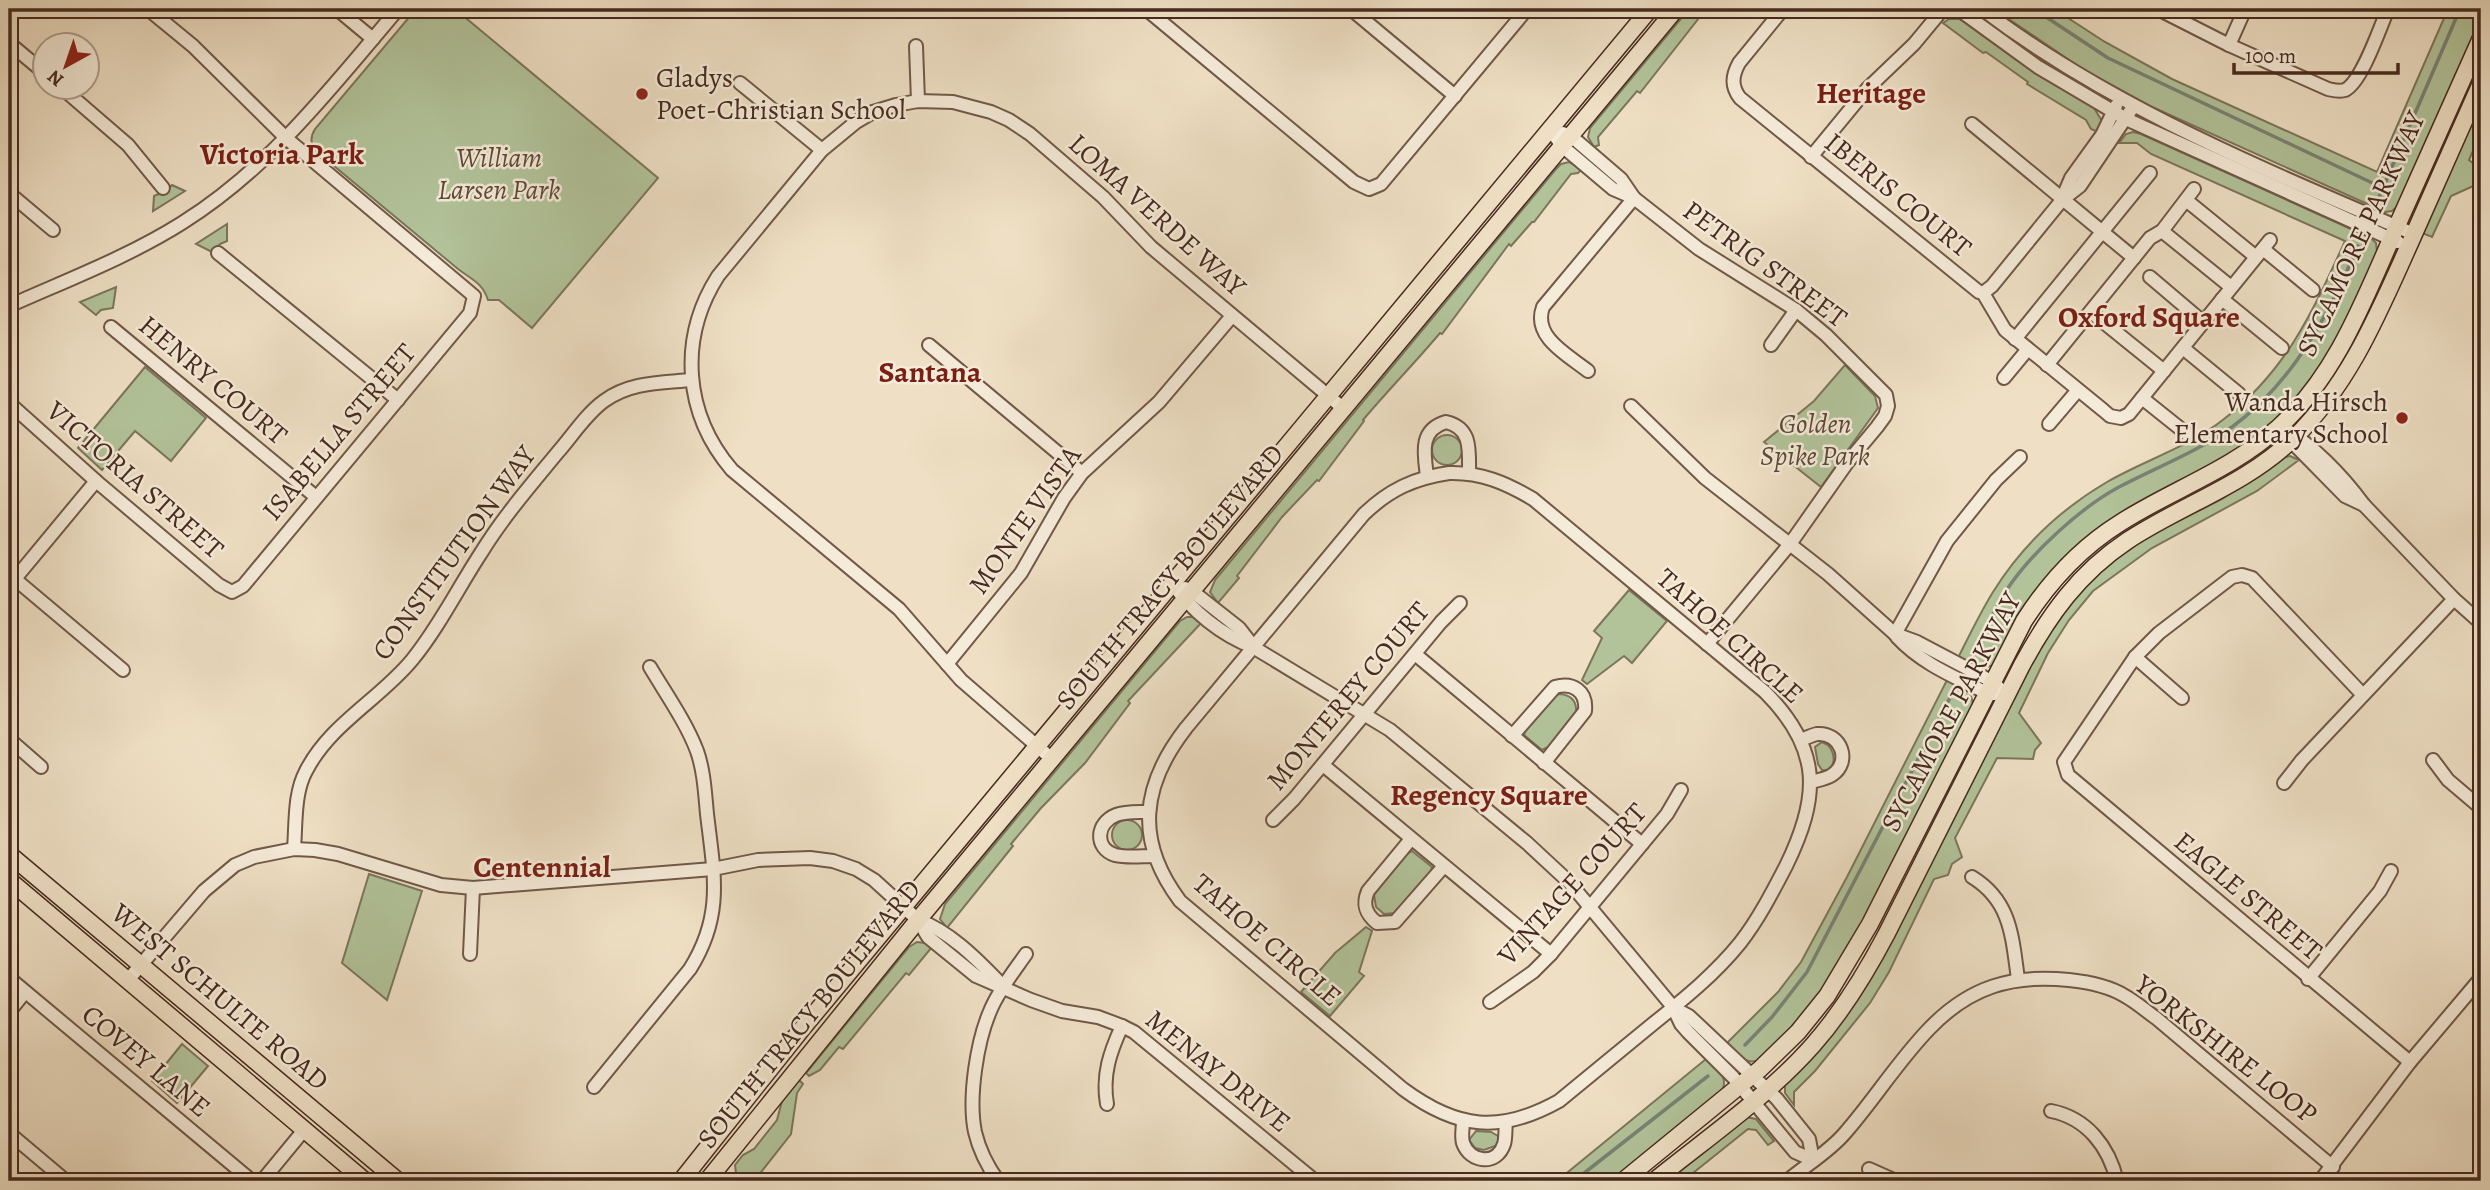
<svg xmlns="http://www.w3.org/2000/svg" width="2490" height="1190" font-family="Alegreya,serif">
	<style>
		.green { fill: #b2c39a; stroke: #7c765c; stroke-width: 2 }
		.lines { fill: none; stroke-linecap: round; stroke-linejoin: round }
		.stream { stroke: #798375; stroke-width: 3.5 }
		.minor-casing { stroke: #715848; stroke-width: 16 }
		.major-casing { stroke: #472a1f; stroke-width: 19 }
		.minor { stroke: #f5ebd9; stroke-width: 12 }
		.major { stroke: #efe0c5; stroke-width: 16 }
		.poi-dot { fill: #8f2418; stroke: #f5ebd9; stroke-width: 2.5 }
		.labels { text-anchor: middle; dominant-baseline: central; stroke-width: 5; stroke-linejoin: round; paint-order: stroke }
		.poi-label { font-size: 28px; fill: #472a1f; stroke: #f5ebd9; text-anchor: start }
		.park-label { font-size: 28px; font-style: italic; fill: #5c4938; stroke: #f5ebd9 }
		.street-label { font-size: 28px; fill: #472a1f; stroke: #f5ebd9 }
		.neighbourhood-label { font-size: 30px; font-weight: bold; fill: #7a1f14; stroke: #f5ebd9 }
	</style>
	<rect width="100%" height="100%" fill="#efe0c5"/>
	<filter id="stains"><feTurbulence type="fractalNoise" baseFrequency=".00286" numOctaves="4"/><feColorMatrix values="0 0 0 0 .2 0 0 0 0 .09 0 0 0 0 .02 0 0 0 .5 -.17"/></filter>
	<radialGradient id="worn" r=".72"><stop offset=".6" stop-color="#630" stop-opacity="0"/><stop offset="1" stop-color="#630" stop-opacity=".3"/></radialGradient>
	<g class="green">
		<path d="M416,9H455L658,178L532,328L499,300H488C483,283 471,279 458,269L316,151C310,144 310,137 315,129Z"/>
		<polygon points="1689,9 1706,9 1640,93 1637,91 1598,137 1599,145 1594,147 1588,137 1590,128"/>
		<polygon points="1994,9 2054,9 2105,42 2172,79 2377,172 2448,9 2481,9 2481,20 2399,205 2392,211 2385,212 2150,106 2084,70"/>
		<polygon points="1949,19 1960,19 2018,61 2094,108 2102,121 2098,132 2091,129 2086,120 2027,84 2028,82 1986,52 1983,53 1943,23"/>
		<polygon points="2481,100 2481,132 2469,160 2481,170 2480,183 2451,196 2432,237 2422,233"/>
		<path d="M2133,132L2141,134L2371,238L2376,243L2377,252L2334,346L2310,381L2286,410L2244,446L2108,523L1994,665L1980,669L1958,658C1969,636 1980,613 1993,592C2021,547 2061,509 2107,482C2145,460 2189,447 2224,419C2287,370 2313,311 2345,241L2151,154L2137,143H2119L2126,134Z"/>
		<path d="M1569,162L1582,169L1578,173L1571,174L1534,222H1532L1511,246L1509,244L1442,334L1440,333C1414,364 1389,389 1363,420L1364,421L1319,481L1317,480L1282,517L1237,576L1239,578L1218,603L1210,592L1215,580L1556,169L1561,164Z"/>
		<polygon points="172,185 185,191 153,211 154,196 166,191"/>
		<polygon points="227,224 227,241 220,244 212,252 196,244"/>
		<polygon points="116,287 113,308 101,310 96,315 80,302"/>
		<polygon points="1845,365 1875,396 1878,408 1821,487 1764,442 1814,401"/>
		<polygon points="145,367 206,418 171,461 135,431 102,470 78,448"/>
		<circle cx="1447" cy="450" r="15"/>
		<polygon points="2290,456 2299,460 2257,491 2152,548 2093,591 2069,620 2048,653 2019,713 2041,743 2035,750 2033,759 1997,758 1955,838 1962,857 1952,864 1948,875 1934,879 1889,972 1870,1003 1815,1071 1794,1092 1794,1105 1785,1093 1785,1084 1831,1032 2038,650 2070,600 2114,558 2147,537 2222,499 2281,458"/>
		<polygon points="1629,590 1667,621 1632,663 1624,656 1587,684 1582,680 1602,638 1594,631"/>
		<polygon points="1187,617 1196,617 1202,622 1128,701 1130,703 1085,763 1041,808 1011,844 1013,846 947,928 940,919 945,904 1180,621"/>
		<path d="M1947,680L1970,692L1973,704L1858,933L1838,968L1804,1015L1762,1059C1746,1067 1738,1055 1726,1044L1778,992L1801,962L1847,877Z"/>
		<path d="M1560,694C1572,695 1577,702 1576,713L1550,746L1542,750L1524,735L1527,727L1554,695Z"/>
		<path d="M1822,742L1828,745C1835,753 1836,764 1828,771L1822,770L1818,764L1815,747Z"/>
		<circle cx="1127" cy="835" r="15"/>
		<polygon points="1412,851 1432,867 1430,874 1396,913 1384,914 1376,907 1374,895 1404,856"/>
		<polygon points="369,874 422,891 387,1000 342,963"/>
		<polygon points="1366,927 1372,931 1359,972 1364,976 1330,1016 1301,992 1335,953"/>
		<polygon points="917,942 925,943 932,947 909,975 906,973 843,1049 839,1047 820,1070 809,1076 806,1073 909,947"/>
		<polygon points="182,1044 208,1066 177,1103 152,1081"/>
		<path d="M1706,1059C1718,1070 1731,1078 1720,1094L1613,1181H1557Z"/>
		<polygon points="799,1080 803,1084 797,1093 791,1134 754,1181 737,1181 735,1165 743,1155 754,1149 777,1120 782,1101"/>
		<polygon points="1746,1117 1756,1119 1774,1141 1768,1145 1756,1130 1748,1129 1683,1181 1664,1181"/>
		<polygon points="1476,1131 1491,1132 1498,1136 1498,1145 1484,1150 1475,1148 1469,1140"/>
	</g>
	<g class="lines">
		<g class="stream">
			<polyline points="2034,9 2108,58 2383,188"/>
			<polyline points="2379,197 2460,9"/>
			<path d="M1974,652C1984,631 1994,610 2006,591C2030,554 2080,508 2119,487C2157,467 2197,452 2232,427C2293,383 2329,314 2358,246"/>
			<polyline points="1745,1045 1772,1017 1807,972 1951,696"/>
			<polyline points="1574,1181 1708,1076"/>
		</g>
		<g class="minor-casing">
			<g id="minor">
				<polyline points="337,9 373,39"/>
				<polyline points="1146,9 1354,182 1369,189 1381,184 1527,9"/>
				<polyline points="1351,9 1455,96"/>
				<path d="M1783,9L1739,63C1732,76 1731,86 1740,98L1979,292L1983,293L1992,286L2062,200L2080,186L2133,107"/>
				<polyline points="1958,9 2038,67 2126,119 2398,242"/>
				<path d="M1982,9C2112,108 2264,169 2414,234"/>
				<path d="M2158,9L2229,45L2328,89C2333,90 2339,92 2345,90C2362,82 2380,27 2388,9"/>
				<polyline points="9,16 15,9"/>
				<polyline points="9,43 46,74"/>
				<polyline points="2229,45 2245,9"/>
				<polyline points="916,46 918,101"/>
				<polyline points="740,83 822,150"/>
				<polyline points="62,88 128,145 163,188"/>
				<polyline points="1972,124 2134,258"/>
				<polyline points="1550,129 1562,146 1613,189 1634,198 1699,249 1796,310 1826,335 1886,395 1888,406 1885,416 1877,427 1847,463 1790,544 1707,644"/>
				<polyline points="1563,133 1571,136 1621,179 1634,198"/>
				<polyline points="1811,157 1867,89 1914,44 1943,9"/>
				<polyline points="9,193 53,230"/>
				<polyline points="2062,199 2071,178 2102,135 2116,106"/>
				<polyline points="2186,200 2256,257"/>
				<polyline points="2162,231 2231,287"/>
				<polyline points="2263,249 2313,290"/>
				<polyline points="218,253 398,400"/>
				<polyline points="2150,277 2203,322"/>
				<polyline points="1983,293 2005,330 2103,410 2110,416 2121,418 2129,414 2270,240"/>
				<polyline points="2222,299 2282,348"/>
				<path d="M9,306C67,280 128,257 182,223C270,168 332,87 398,9"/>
				<polyline points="2091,312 2164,371"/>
				<polyline points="111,327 316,497"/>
				<polyline points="2015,339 2150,173"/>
				<polyline points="929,345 1082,473"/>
				<polyline points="1771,345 1796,310"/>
				<polyline points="2183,348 2239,394"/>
				<polyline points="2047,365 2150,238 2162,231 2194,189"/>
				<path d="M1588,371C1568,355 1532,337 1543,307L1634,198"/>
				<polyline points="2004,378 2028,349"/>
				<polyline points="2142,398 2187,434"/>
				<polyline points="9,403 96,481 219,585 232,592 243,586 470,313 474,296 286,138 193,46 148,9"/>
				<polyline points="1631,406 1705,478 1828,574 1895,634 1917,642 1993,682 2007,696"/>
				<polyline points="2049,424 2078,390"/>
				<path d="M2280,426C2312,444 2342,475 2364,505L2454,599L2481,623"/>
				<polyline points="2287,437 2345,496 2364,505"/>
				<path d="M1449,473C1481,472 1506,483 1533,499L1765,692C1822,749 1820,797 1786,866C1772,893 1758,920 1740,943C1715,974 1684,999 1654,1023C1622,1049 1591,1075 1559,1101C1500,1134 1457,1129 1403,1089L1180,901C1135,841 1141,786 1186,728L1364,514C1389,490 1414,478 1449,473Z"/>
				<path d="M1427,476C1424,453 1419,430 1446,422C1472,428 1469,450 1469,473"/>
				<polyline points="9,574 123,670"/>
				<path d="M1172,583C1192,611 1221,635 1253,647L1390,730L1527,843L1569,882L1673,1007L1681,1024L1688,1032L1733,1077L1795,1152L1813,1160"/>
				<polyline points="9,586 96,481"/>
				<polyline points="1185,588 1192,591 1239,628 1253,646"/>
				<polyline points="1895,634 1947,541 1996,480 2020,457"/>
				<path d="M1897,637C1922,664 1955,677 1987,693L1994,694"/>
				<polyline points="1415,654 1642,844"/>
				<polyline points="2135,657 2182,698"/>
				<polyline points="947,664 1021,573 1064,498 1082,473 1159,402 1232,316"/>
				<polyline points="2363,695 2252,578 2242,575 2232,577 2159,633 2135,657 2064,762 2068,775 2410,1062"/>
				<path d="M1512,736L1555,687C1573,682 1587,691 1585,711L1544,763"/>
				<polyline points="9,739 41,767"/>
				<path d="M1801,740C1806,738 1812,735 1817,734C1841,732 1852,762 1832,775C1826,779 1818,780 1811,782"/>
				<path d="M1052,759L961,680L899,609L732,470C684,414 678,339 718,276L822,150L856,122L873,112L896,105L918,101L953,102L991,112L1009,120L1030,134L1103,197L1151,247L1344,409"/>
				<polyline points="2433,760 2448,780 2481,808"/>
				<polyline points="1323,765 1551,954"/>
				<polyline points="2284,783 2302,760 2454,599"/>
				<path d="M1148,812C1138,812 1126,811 1116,815C1096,823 1094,848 1115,855C1127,858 1141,856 1154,856"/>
				<polyline points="1273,820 1294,799 1441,622 1460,603"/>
				<path d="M1411,839L1368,891C1362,905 1366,914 1377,923L1395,922L1444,866"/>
				<path d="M294,849C296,823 294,793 306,771C330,724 380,699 412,660C439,627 458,588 481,553C503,517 531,485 558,452C573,435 586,414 604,401C630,382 660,383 691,380"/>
				<path d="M1972,877C2011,901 2012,936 2018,979"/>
				<path d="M918,920C949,931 976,958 999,982"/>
				<polyline points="470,954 473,888"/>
				<polyline points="9,978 252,1181"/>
				<polyline points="2308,979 2380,891 2391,871"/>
				<polyline points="128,980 204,891 235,865 254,857 294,849 315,850 338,854 441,885 473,888 713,869 758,860 810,858 833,861 856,869 874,880 918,920 928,937 976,976 1031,1000 1062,1011 1098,1017 1122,1026 1134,1032 1315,1181"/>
				<polyline points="1490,1002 1533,972 1551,954 1667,814 1681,790"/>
				<polyline points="1674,1008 1689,1016 1777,1099 1809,1139 1813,1160"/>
				<polyline points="9,1012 25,992"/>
				<path d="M594,1087L690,969C724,915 714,874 707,814C705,793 704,771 697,751C686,722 666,694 650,667"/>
				<path d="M1107,1104C1102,1075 1110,1052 1122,1026"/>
				<path d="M2051,1111C2087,1118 2109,1147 2117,1181"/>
				<path d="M1463,1121C1463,1128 1461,1136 1463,1143C1470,1163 1497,1166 1504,1144C1506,1138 1505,1129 1506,1122"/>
				<polyline points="9,1133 66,1181"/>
				<polyline points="1869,1169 1896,1181"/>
				<polyline points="262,1181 304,1130"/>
				<path d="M998,1181C988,1167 979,1149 975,1132C968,1098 977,1040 991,1009C999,990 1014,971 1026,954"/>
				<path d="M1787,1181C1806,1165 1829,1152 1845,1133C1874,1100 1898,1061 1929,1029C1969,987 2012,974 2069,980C2088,982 2109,986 2125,996C2136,1002 2146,1011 2156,1018L2333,1167"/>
				<polyline points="2320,1181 2410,1062 2481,978"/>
			</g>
		</g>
		<g class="major-casing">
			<g id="major">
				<polyline points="9,854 398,1181"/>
				<polyline points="9,880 365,1181"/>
				<polyline points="681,1181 801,1030 1650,9"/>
				<polyline points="707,1181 918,920 1676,9"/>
				<path d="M1623,1181L1760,1069L1798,1032L1827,996L1870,924L2024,621C2049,582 2080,548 2120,523C2173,489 2230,471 2279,427C2335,376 2362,305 2392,237C2422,171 2451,104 2481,38"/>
				<path d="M1654,1181C1707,1138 1767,1097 1813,1045C1843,1011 1866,973 1887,933L2022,665C2049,615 2079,573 2127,541C2183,504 2244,486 2294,438C2350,383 2378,314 2410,243C2433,190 2457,137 2481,83"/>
			</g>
		</g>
		<use href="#minor" class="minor"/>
		<use href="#major" class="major"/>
	</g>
	<g class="poi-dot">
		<circle cx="642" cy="94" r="7"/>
		<circle cx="2402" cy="418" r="7"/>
	</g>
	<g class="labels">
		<g class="poi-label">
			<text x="656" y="78">Gladys<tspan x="656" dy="32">Poet-Christian School</tspan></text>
			<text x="2388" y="402" text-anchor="end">Wanda Hirsch<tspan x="2388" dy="32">Elementary School</tspan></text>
		</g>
		<g class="park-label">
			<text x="499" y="158">William<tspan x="499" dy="32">Larsen Park</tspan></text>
			<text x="1815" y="424">Golden<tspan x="1815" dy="32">Spike Park</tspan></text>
		</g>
		<g class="street-label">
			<text transform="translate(1898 195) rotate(39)">IBERIS COURT</text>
			<text transform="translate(1157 215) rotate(42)">LOMA VERDE WAY</text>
			<text transform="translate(2361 234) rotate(-65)">SYCAMORE PARKWAY</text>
			<text transform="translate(1765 264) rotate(36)">PETRIG STREET</text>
			<text transform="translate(213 380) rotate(40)">HENRY COURT</text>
			<text transform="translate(339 432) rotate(-50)">ISABELLA STREET</text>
			<text transform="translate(135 480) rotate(41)">VICTORIA STREET</text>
			<text transform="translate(1025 520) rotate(-55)">MONTE VISTA</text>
			<text transform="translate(454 553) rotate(-54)">CONSTITUTION WAY</text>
			<text transform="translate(1170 577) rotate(-50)">SOUTH TRACY BOULEVARD</text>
			<text transform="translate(1730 636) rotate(42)">TAHOE CIRCLE</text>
			<text transform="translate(1348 696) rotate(-50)">MONTEREY COURT</text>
			<text transform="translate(1951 712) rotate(-62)">SYCAMORE PARKWAY</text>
			<text transform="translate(1572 884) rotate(-48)">VINTAGE COURT</text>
			<text transform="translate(2248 896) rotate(40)">EAGLE STREET</text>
			<text transform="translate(1267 940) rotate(41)">TAHOE CIRCLE</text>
			<text transform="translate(220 997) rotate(40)">WEST SCHULTE ROAD</text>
			<text transform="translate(809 1014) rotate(-51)">SOUTH TRACY BOULEVARD</text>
			<text transform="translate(2226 1049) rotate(38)">YORKSHIRE LOOP</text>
			<text transform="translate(146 1061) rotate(40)">COVEY LANE</text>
			<text transform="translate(1218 1071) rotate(39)">MENAY DRIVE</text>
		</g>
		<g class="neighbourhood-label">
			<text x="1871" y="93">Heritage</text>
			<text x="282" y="154">Victoria Park</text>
			<text x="2149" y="317">Oxford Square</text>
			<text x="930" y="372">Santana</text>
			<text x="1489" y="795">Regency Square</text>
			<text x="542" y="867">Centennial</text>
		</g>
	</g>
	<rect width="2490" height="1190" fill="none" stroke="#efe0c5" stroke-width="35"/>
	<rect x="10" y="10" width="2469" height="1169" fill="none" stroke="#472a1f" stroke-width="3.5"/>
	<rect x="18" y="18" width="2455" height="1155" fill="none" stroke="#472a1f" stroke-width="2"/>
	<g transform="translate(66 66) rotate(220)"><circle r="33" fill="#f5ebd9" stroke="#af9e8f" stroke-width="2"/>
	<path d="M0-5L12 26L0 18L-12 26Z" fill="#8f2418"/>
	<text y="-10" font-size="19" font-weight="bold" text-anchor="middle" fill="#472a1f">N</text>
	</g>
	<path d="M2234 63v10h164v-10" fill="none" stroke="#472a1f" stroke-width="3.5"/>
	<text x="2245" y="63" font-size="21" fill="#472a1f" stroke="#f5ebd9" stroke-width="5" paint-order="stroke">100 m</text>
	<rect width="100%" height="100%" filter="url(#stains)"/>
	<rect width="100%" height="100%" fill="url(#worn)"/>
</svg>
